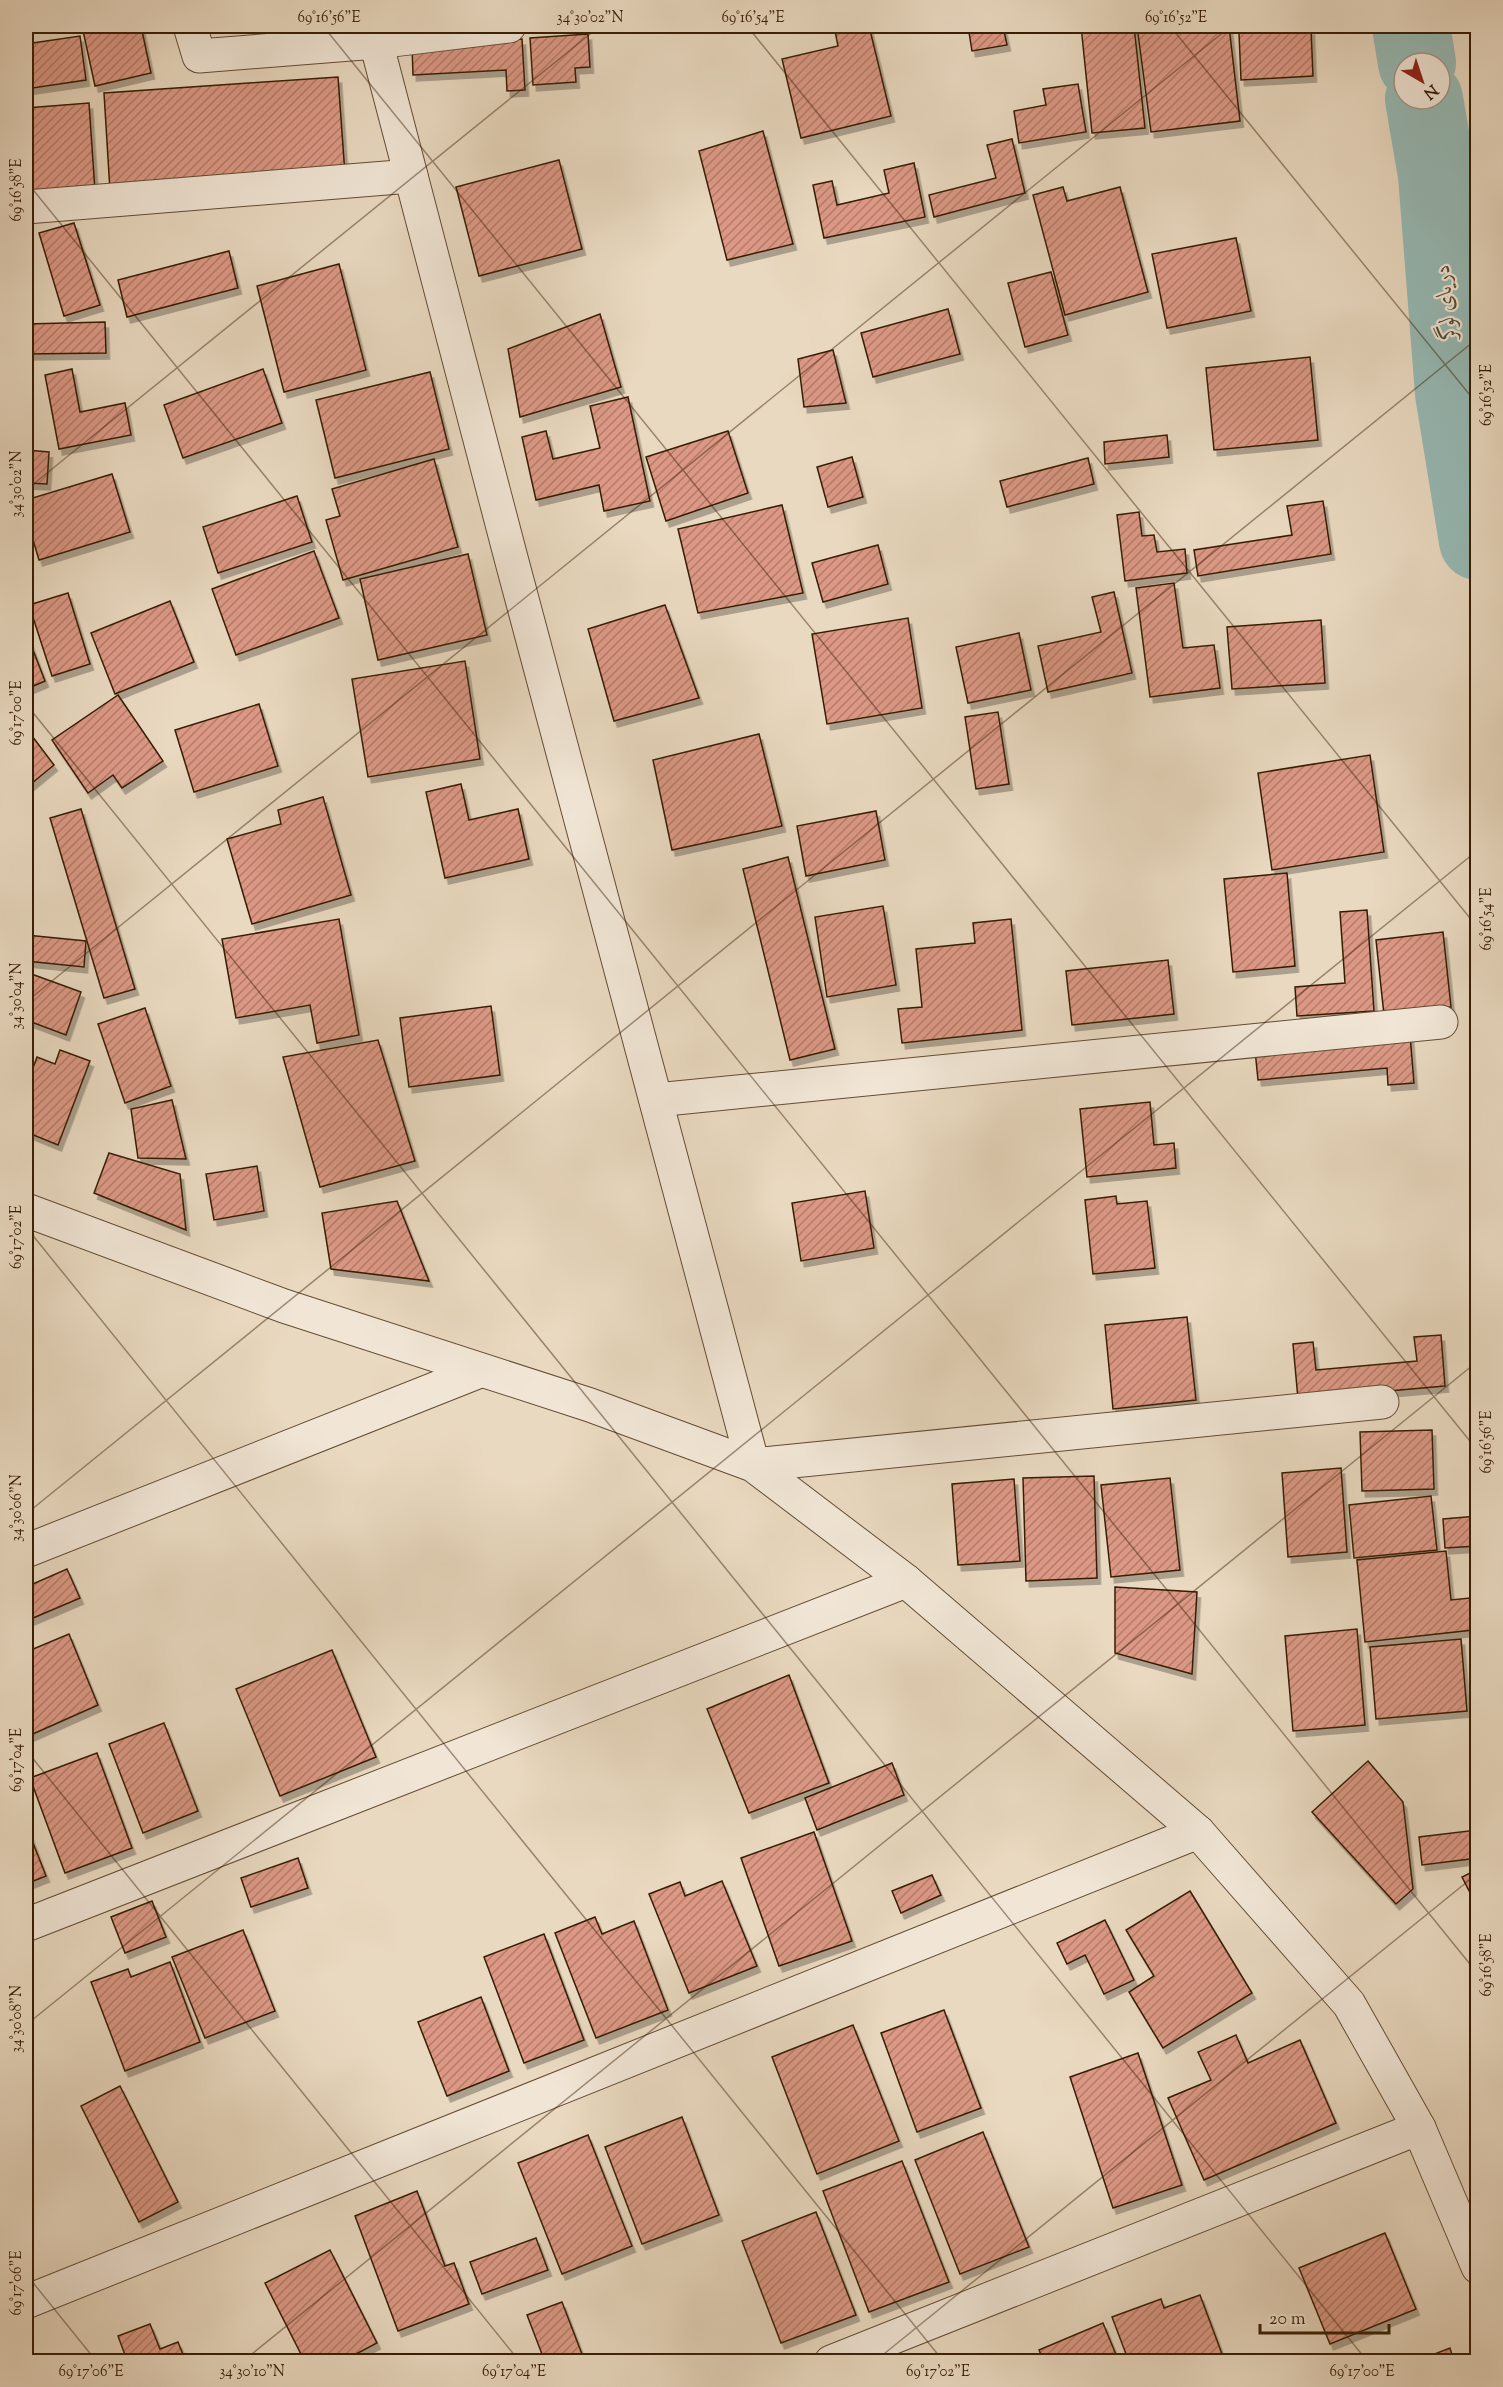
<svg xmlns="http://www.w3.org/2000/svg" width="1503" height="2387" font-family="'Sorts Mill Goudy',Amiri,serif">
	<style>
		.lines { fill: none; stroke-linecap: round; stroke-linejoin: round }
		.river { stroke: #97bab5; stroke-width: 78 }
		.building { fill: url(#building-hatch); stroke: #371d04; stroke-width: 1.5; filter: url(#shadow) }
		.minor-casing { stroke: #644c33; stroke-width: 35 }
		.minor { stroke: #f1e6d6; stroke-width: 33 }
		.ticks { fill: none; stroke: #371d04; stroke-width: 1.5; stroke-opacity: 0.45 }
		.labels { text-anchor: middle; dominant-baseline: central; stroke-width: 4.5; stroke-linejoin: round; paint-order: stroke }
		.water-label { font-size: 22px; font-style: italic; fill: #544c39; stroke: #f1e6d6 }
		.neatline { fill: none; stroke: #371d04; stroke-width: 2 }
		.ticks-label { font-size: 15px; text-anchor: middle; fill: #371d04 }
	</style>
	<defs>
		<pattern id="building-hatch" width="6" height="6" patternUnits="userSpaceOnUse" patternTransform="scale(1.5)"><rect width="6" height="6" fill="#dc9885"/><path d="M-1 1l2-2M0 6l6-6M5 7l2-2" fill="none" stroke="#b37b6b"/></pattern>
		<filter id="shadow"><feDropShadow dx="3.5" dy="6" stdDeviation="0" flood-color="#0004"/></filter>
	</defs>
	<rect width="100%" height="100%" fill="#e9d9c0"/>
	<filter id="stains"><feTurbulence type="fractalNoise" baseFrequency=".00333" numOctaves="4"/><feColorMatrix values="0 0 0 0 .2 0 0 0 0 .09 0 0 0 0 .02 0 0 0 .5 -.17"/></filter>
	<radialGradient id="worn" r=".72"><stop offset=".6" stop-color="#630" stop-opacity="0"/><stop offset="1" stop-color="#630" stop-opacity=".3"/></radialGradient>
	<g class="lines">
		<g class="river">
			<polyline points="1411,26 1417,63"/>
			<polyline points="1424,99 1437,175 1454,393 1478,541"/>
		</g>
	</g>
	<g class="building">
		<polygon points="82,26 141,26 151,73 95,86"/>
		<polygon points="857,26 869,26 891,116 801,138 782,59 838,46 835,31"/>
		<polygon points="968,26 1003,26 1007,45 972,51"/>
		<polygon points="1081,26 1134,26 1145,128 1092,133"/>
		<polygon points="1137,26 1229,26 1240,121 1151,132"/>
		<polygon points="1311,29 1313,76 1241,80 1239,33"/>
		<polygon points="588,34 590,67 575,68 576,82 533,85 530,38"/>
		<polygon points="80,36 86,80 26,89 26,44"/>
		<polygon points="522,39 525,90 507,91 506,70 413,75 412,46"/>
		<polygon points="338,77 345,174 110,191 104,93"/>
		<polygon points="1078,84 1086,132 1019,143 1014,111 1046,105 1043,89"/>
		<polygon points="89,103 95,191 26,196 26,108"/>
		<polygon points="763,131 793,244 727,260 699,151"/>
		<polygon points="1012,139 1025,193 934,217 929,195 996,178 987,145"/>
		<polygon points="559,160 582,249 479,276 456,187"/>
		<polygon points="914,163 925,217 824,238 813,185 832,181 837,205 889,193 884,170"/>
		<polygon points="1063,187 1067,201 1120,187 1148,292 1065,315 1033,195"/>
		<polygon points="74,223 100,305 64,316 39,233"/>
		<polygon points="1236,238 1251,311 1167,328 1152,254"/>
		<polygon points="229,251 238,288 127,317 118,280"/>
		<polygon points="339,264 366,370 284,392 257,286"/>
		<polygon points="1051,272 1068,335 1025,347 1008,283"/>
		<polygon points="948,309 960,354 873,377 861,333"/>
		<polygon points="600,314 621,387 520,417 508,349"/>
		<polygon points="105,322 106,353 26,354 26,324"/>
		<polygon points="833,350 846,403 804,407 798,359"/>
		<polygon points="1310,357 1318,440 1214,450 1206,368"/>
		<polygon points="72,369 80,412 125,403 131,435 59,449 45,375"/>
		<polygon points="263,369 282,423 183,458 164,405"/>
		<polygon points="430,372 449,449 335,478 316,400"/>
		<polygon points="628,397 650,501 604,511 599,485 536,500 522,437 546,431 553,459 600,448 590,406"/>
		<polygon points="728,431 748,493 666,521 646,457"/>
		<polygon points="1167,435 1169,457 1105,464 1104,442"/>
		<polygon points="26,450 49,452 47,484 26,483"/>
		<polygon points="852,457 863,497 828,507 817,467"/>
		<polygon points="1088,458 1094,484 1007,507 1000,481"/>
		<polygon points="434,459 458,547 343,580 326,520 340,516 332,489"/>
		<polygon points="112,474 130,532 39,560 26,516 26,500"/>
		<polygon points="297,496 312,542 218,573 203,527"/>
		<polygon points="1323,501 1331,554 1198,576 1194,550 1292,535 1287,506"/>
		<polygon points="782,505 803,593 698,613 678,529"/>
		<polygon points="1139,512 1142,536 1154,535 1157,552 1185,549 1187,573 1125,581 1117,515"/>
		<polygon points="878,545 888,584 823,602 812,563"/>
		<polygon points="314,551 339,618 236,655 212,589"/>
		<polygon points="468,554 487,635 378,660 360,579"/>
		<polygon points="1174,583 1183,648 1214,645 1220,688 1150,697 1136,588"/>
		<polygon points="1114,592 1132,673 1048,692 1038,646 1101,632 1092,597"/>
		<polygon points="68,593 90,664 52,676 29,605"/>
		<polygon points="170,601 194,662 115,694 91,633"/>
		<polygon points="665,605 699,698 614,721 588,629"/>
		<polygon points="908,618 922,708 827,724 812,634"/>
		<polygon points="1321,620 1325,683 1232,689 1227,627"/>
		<polygon points="26,632 45,681 26,689"/>
		<polygon points="1019,633 1031,690 968,703 956,647"/>
		<polygon points="465,661 480,759 368,777 352,679"/>
		<polygon points="118,695 163,761 122,788 113,775 88,793 52,740"/>
		<polygon points="259,704 278,766 194,792 175,730"/>
		<polygon points="998,712 1009,784 976,789 965,717"/>
		<polygon points="26,728 54,765 26,788"/>
		<polygon points="759,734 782,826 672,850 653,760"/>
		<polygon points="1370,755 1384,852 1272,870 1258,773"/>
		<polygon points="461,784 469,820 518,809 529,859 445,878 426,792"/>
		<polygon points="323,797 351,895 252,924 227,839 281,824 278,810"/>
		<polygon points="81,809 135,989 104,998 50,818"/>
		<polygon points="876,811 885,860 806,876 797,826"/>
		<polygon points="788,857 835,1049 790,1060 743,869"/>
		<polygon points="1287,873 1295,966 1233,972 1224,879"/>
		<polygon points="883,906 896,985 827,997 815,917"/>
		<polygon points="1367,910 1374,1011 1297,1016 1295,987 1345,983 1340,912"/>
		<polygon points="339,919 359,1035 317,1043 310,1005 236,1018 222,939"/>
		<polygon points="1011,919 1022,1030 902,1043 898,1009 922,1007 916,949 975,943 973,923"/>
		<polygon points="1443,932 1451,1007 1384,1015 1376,940"/>
		<polygon points="26,935 86,941 84,967 26,961"/>
		<polygon points="1168,960 1174,1014 1072,1025 1066,971"/>
		<polygon points="26,972 81,992 66,1035 26,1020"/>
		<polygon points="491,1006 500,1075 409,1087 400,1018"/>
		<polygon points="145,1008 171,1086 125,1103 98,1024"/>
		<polygon points="1410,1035 1414,1083 1388,1085 1387,1068 1258,1080 1255,1050"/>
		<polygon points="378,1040 415,1161 320,1187 283,1057"/>
		<polygon points="60,1050 90,1061 58,1145 26,1132 26,1087 37,1057 55,1064"/>
		<polygon points="172,1100 186,1159 138,1158 131,1109"/>
		<polygon points="1150,1102 1154,1145 1174,1143 1176,1168 1087,1177 1080,1109"/>
		<polygon points="109,1153 180,1174 186,1230 94,1193"/>
		<polygon points="257,1166 264,1211 214,1220 206,1174"/>
		<polygon points="865,1191 874,1248 801,1261 792,1203"/>
		<polygon points="1116,1196 1117,1204 1147,1201 1155,1268 1093,1274 1085,1200"/>
		<polygon points="397,1201 429,1281 331,1269 322,1213"/>
		<polygon points="1187,1317 1196,1400 1113,1409 1105,1325"/>
		<polygon points="1441,1335 1445,1386 1298,1399 1293,1344 1313,1342 1316,1370 1417,1361 1414,1337"/>
		<polygon points="1432,1430 1434,1489 1362,1491 1360,1432"/>
		<polygon points="1341,1468 1347,1552 1288,1557 1282,1473"/>
		<polygon points="1094,1476 1097,1578 1026,1581 1023,1478"/>
		<polygon points="1170,1478 1180,1570 1111,1577 1101,1485"/>
		<polygon points="1014,1479 1020,1561 958,1565 952,1484"/>
		<polygon points="1431,1496 1437,1550 1354,1558 1349,1505"/>
		<polygon points="1478,1516 1478,1546 1445,1548 1443,1519"/>
		<polygon points="1446,1551 1451,1600 1470,1598 1473,1630 1365,1642 1357,1560"/>
		<polygon points="67,1569 80,1598 26,1621 26,1587"/>
		<polygon points="1115,1587 1197,1592 1192,1674 1115,1653"/>
		<polygon points="1357,1629 1365,1725 1293,1731 1285,1636"/>
		<polygon points="69,1634 98,1705 26,1737 26,1652"/>
		<polygon points="1461,1639 1467,1711 1376,1719 1370,1647"/>
		<polygon points="332,1650 376,1757 280,1796 236,1689"/>
		<polygon points="789,1675 829,1783 749,1813 707,1709"/>
		<polygon points="164,1723 198,1811 143,1833 109,1744"/>
		<polygon points="97,1753 132,1848 65,1873 30,1778"/>
		<polygon points="1368,1761 1403,1802 1413,1889 1396,1904 1312,1812"/>
		<polygon points="892,1763 904,1795 817,1830 805,1798"/>
		<polygon points="26,1825 46,1876 26,1884"/>
		<polygon points="1477,1830 1478,1858 1422,1865 1419,1837"/>
		<polygon points="814,1832 852,1941 779,1966 741,1858"/>
		<polygon points="298,1858 308,1888 251,1907 241,1878"/>
		<polygon points="1478,1869 1478,1908 1462,1877"/>
		<polygon points="932,1875 941,1895 901,1913 892,1891"/>
		<polygon points="722,1881 757,1966 689,1993 649,1894 680,1882 685,1896"/>
		<polygon points="1190,1891 1252,1993 1163,2048 1129,1992 1154,1976 1126,1930"/>
		<polygon points="152,1901 166,1937 125,1953 111,1917"/>
		<polygon points="595,1917 602,1934 634,1921 668,2010 596,2038 555,1933"/>
		<polygon points="1105,1920 1134,1980 1104,1994 1085,1955 1067,1964 1057,1943"/>
		<polygon points="243,1930 275,2011 205,2038 172,1957"/>
		<polygon points="544,1934 584,2040 524,2063 484,1957"/>
		<polygon points="170,1962 200,2042 125,2071 91,1982 128,1969 131,1977"/>
		<polygon points="481,1997 509,2071 447,2096 418,2022"/>
		<polygon points="944,2010 981,2108 917,2132 881,2033"/>
		<polygon points="853,2025 899,2141 817,2174 772,2057"/>
		<polygon points="1236,2035 1248,2063 1300,2040 1336,2123 1204,2180 1168,2098 1211,2080 1198,2052"/>
		<polygon points="1138,2053 1182,2185 1113,2208 1070,2077"/>
		<polygon points="120,2086 178,2202 139,2222 81,2106"/>
		<polygon points="682,2117 719,2215 642,2244 605,2147"/>
		<polygon points="983,2132 1029,2247 960,2274 915,2160"/>
		<polygon points="588,2135 632,2246 562,2274 518,2163"/>
		<polygon points="902,2161 949,2282 869,2312 823,2191"/>
		<polygon points="417,2191 445,2266 454,2263 469,2304 398,2331 355,2216"/>
		<polygon points="816,2212 856,2315 781,2343 742,2241"/>
		<polygon points="1385,2233 1416,2309 1330,2344 1299,2268"/>
		<polygon points="536,2238 548,2270 482,2294 470,2262"/>
		<polygon points="330,2250 377,2343 341,2362 305,2362 265,2283"/>
		<polygon points="1200,2295 1225,2362 1129,2362 1112,2317 1161,2299 1164,2308"/>
		<polygon points="562,2302 585,2362 545,2362 527,2315"/>
		<polygon points="1103,2323 1119,2362 1044,2362 1039,2350"/>
		<polygon points="150,2324 160,2349 178,2342 186,2362 108,2362 125,2355 118,2336"/>
		<polygon points="1450,2348 1454,2362 1414,2362"/>
	</g>
	<g class="lines">
		<g class="minor-casing">
			<g id="minor">
				<polyline points="190,26 199,56 376,42 511,558 753,1465 1382,1402"/>
				<polyline points="376,42 509,26"/>
				<polyline points="26,207 411,176"/>
				<polyline points="656,1100 1441,1022"/>
				<polyline points="26,1210 284,1306 590,1405 753,1465 906,1581 1198,1832 1349,2004 1419,2128 1478,2267"/>
				<polyline points="26,1551 480,1371"/>
				<polyline points="26,1925 906,1581"/>
				<polyline points="26,2302 1198,1832"/>
				<polyline points="831,2362 1419,2128"/>
			</g>
		</g>
		<use href="#minor" class="minor"/>
	</g>
	<path class="ticks" d="M323,26L1478,1451M747,26L1478,928M1170,26L1478,405M26,181L1478,1974M26,490L600,26M26,704L1368,2362M26,1002L1231,26M26,1227L944,2362M26,1514L1478,338M26,1750L520,2362M26,2025L1478,850M26,2274L97,2362M242,2362L1478,1361M874,2362L1478,1873"/>
	<g class="labels">
		<g class="water-label">
			<text transform="translate(1447 302) rotate(-95)">دریای لوگر</text>
		</g>
	</g>
	<rect width="1503" height="2387" fill="none" stroke="#e9d9c0" stroke-width="66"/>
	<g transform="translate(1422 81) rotate(141)"><circle r="28" fill="#f1e6d6" stroke="#a79682" stroke-width="1.5"/>
	<path d="M0-4.5L10 22L0 15L-10 22Z" fill="#8f2418"/>
	<text y="-9" font-size="16" font-weight="bold" text-anchor="middle" fill="#371d04">N</text>
	</g>
	<path d="M1260 2324v9h129v-9" fill="none" stroke="#371d04" stroke-width="3"/>
	<text x="1269" y="2324" font-size="18" fill="#371d04" stroke="#f1e6d6" stroke-width="4.5" paint-order="stroke">20 m</text>
	<rect x="33" y="33" width="1437" height="2321" class="neatline"/>
	<g class="ticks-label">
		<text x="329" y="22">69°16'56"E</text>
		<text x="590" y="22">34°30'02"N</text>
		<text x="753" y="22">69°16'54"E</text>
		<text x="1176" y="22">69°16'52"E</text>
		<text transform="translate(16 190) rotate(-90)" y="5">69°16'58"E</text>
		<text transform="translate(1486 395) rotate(-90)" y="5">69°16'52"E</text>
		<text transform="translate(16 484) rotate(-90)" y="5">34°30'02"N</text>
		<text transform="translate(16 713) rotate(-90)" y="5">69°17'00"E</text>
		<text transform="translate(1486 919) rotate(-90)" y="5">69°16'54"E</text>
		<text transform="translate(16 996) rotate(-90)" y="5">34°30'04"N</text>
		<text transform="translate(16 1237) rotate(-90)" y="5">69°17'02"E</text>
		<text transform="translate(1486 1442) rotate(-90)" y="5">69°16'56"E</text>
		<text transform="translate(16 1508) rotate(-90)" y="5">34°30'06"N</text>
		<text transform="translate(16 1760) rotate(-90)" y="5">69°17'04"E</text>
		<text transform="translate(1486 1965) rotate(-90)" y="5">69°16'58"E</text>
		<text transform="translate(16 2019) rotate(-90)" y="5">34°30'08"N</text>
		<text transform="translate(16 2283) rotate(-90)" y="5">69°17'06"E</text>
		<text x="91" y="2376">69°17'06"E</text>
		<text x="252" y="2376">34°30'10"N</text>
		<text x="514" y="2376">69°17'04"E</text>
		<text x="938" y="2376">69°17'02"E</text>
		<text x="1362" y="2376">69°17'00"E</text>
	</g>
	<rect width="100%" height="100%" filter="url(#stains)"/>
	<rect width="100%" height="100%" fill="url(#worn)"/>
</svg>
